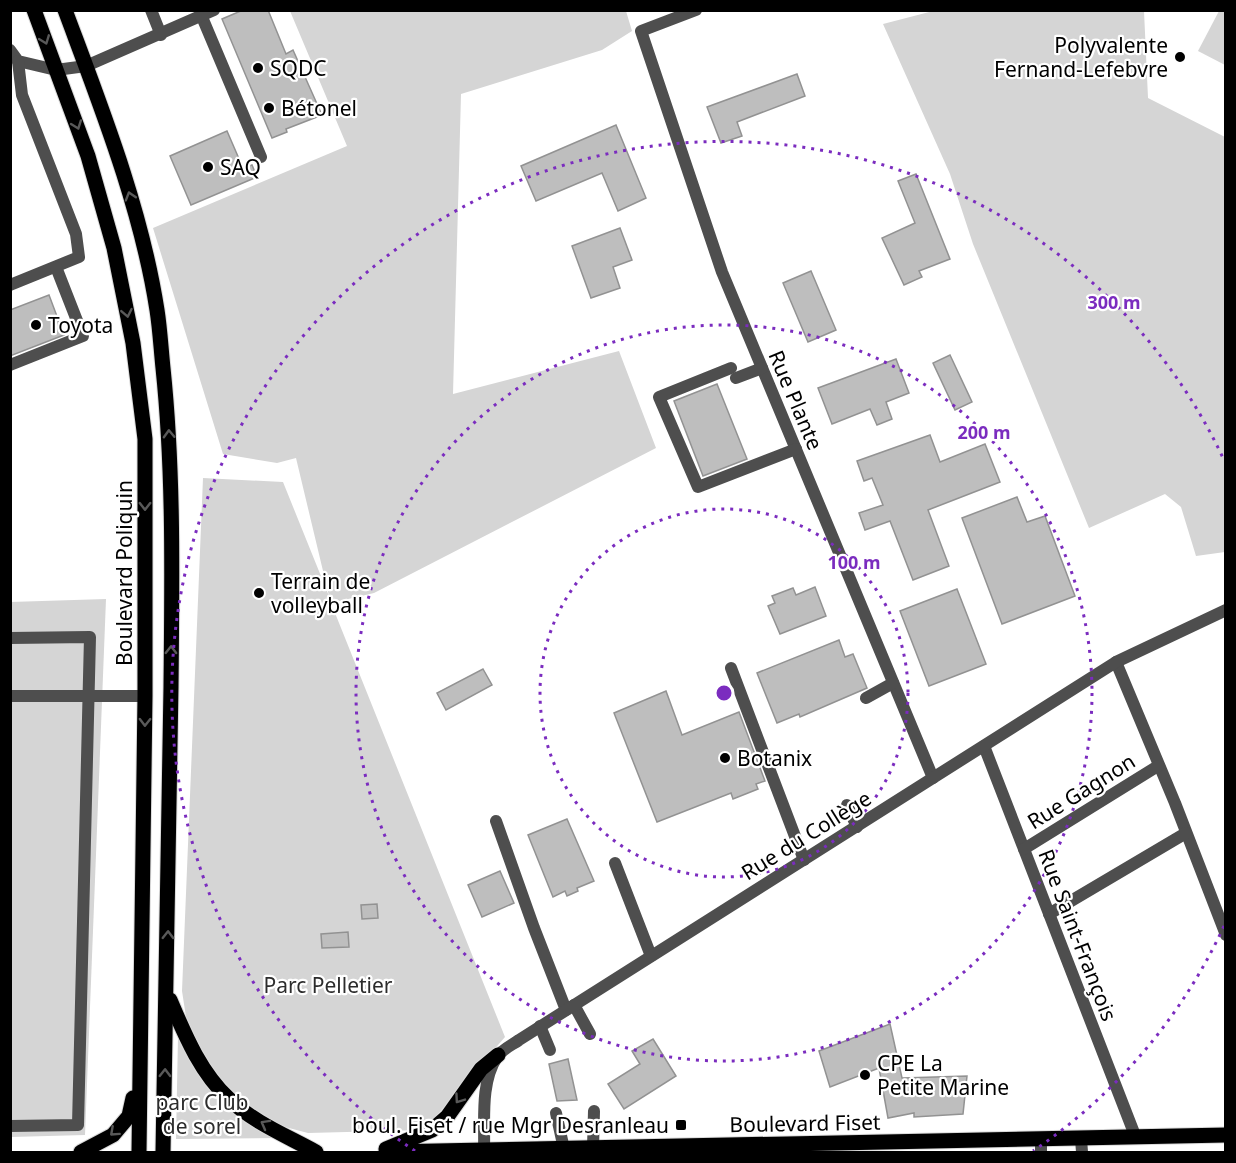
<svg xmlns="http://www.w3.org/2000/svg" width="1236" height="1163" font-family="'Noto Sans',sans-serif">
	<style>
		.green { fill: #d5d5d5 }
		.building { fill: #bebebe; stroke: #929292; stroke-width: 1.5 }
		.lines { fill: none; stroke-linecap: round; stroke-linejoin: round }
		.major-casing { stroke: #dbdbdb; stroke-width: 17 }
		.minor { stroke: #4e4e4e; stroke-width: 12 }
		.major { stroke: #000; stroke-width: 15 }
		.oneway { stroke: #595959 }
		.ring { fill: none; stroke: #7b2cbf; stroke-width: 3; stroke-dasharray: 3 6 }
		.poi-dot { fill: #000; stroke: #fff; stroke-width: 2 }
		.labels { text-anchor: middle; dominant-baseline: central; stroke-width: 4.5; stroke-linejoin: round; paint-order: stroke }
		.poi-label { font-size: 21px; fill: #000; stroke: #fff; text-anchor: start }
		.street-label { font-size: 21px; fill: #000; stroke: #fff }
		.park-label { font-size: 21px; fill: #2c2c2c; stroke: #fff }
		.centre { fill: #7b2cbf; stroke: #fff; stroke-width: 3 }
		.ring-label { font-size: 18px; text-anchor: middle; font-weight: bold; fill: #7b2cbf; stroke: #fff; stroke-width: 4.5; stroke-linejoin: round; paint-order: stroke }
	</style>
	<rect width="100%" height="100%" fill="#fff"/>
	<g class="green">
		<polygon points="937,10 1144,11 1148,98 1225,137 1225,552 1196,556 1181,507 1165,494 1089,528 973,244 950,174 883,24"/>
		<polygon points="290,11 626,11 632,31 602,50 461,94 453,394 619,351 656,448 374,593 331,603 505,1037 424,1130 308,1133 266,1122 230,1097 188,1030 182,991 203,478 283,482 329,596 296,458 277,463 223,454 153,228 347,146"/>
		<polygon points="1219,11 1225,11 1225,65 1198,51"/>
		<polygon points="106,599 85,1135 11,1137 10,602"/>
		<polygon points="178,1036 218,1097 281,1138 176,1139"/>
	</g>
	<g class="building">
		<polygon points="243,10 268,10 286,54 293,50 322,115 286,129 287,132 272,138 222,19"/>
		<polygon points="797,74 805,96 737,122 742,136 721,143 707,107"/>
		<polygon points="616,125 646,198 618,211 602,173 536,201 521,166"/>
		<polygon points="227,131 243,168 252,165 257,177 191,205 170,156"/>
		<polygon points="916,174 950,259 919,271 922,277 904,285 882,238 915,223 898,181"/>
		<polygon points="620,228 632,260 613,267 620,288 591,298 572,246"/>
		<polygon points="811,271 836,330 808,342 783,283"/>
		<polygon points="49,295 64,335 10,356 10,310"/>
		<polygon points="950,355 972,402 955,410 933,363"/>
		<polygon points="896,359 909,393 886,402 892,419 877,425 870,409 832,424 818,388"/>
		<polygon points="717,384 747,459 703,476 674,401"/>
		<polygon points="930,435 940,462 985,444 1000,482 928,510 949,566 913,580 890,521 865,530 859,513 883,505 872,478 864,481 857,461"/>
		<polygon points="1017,497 1027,522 1045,516 1075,596 1002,624 962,518"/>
		<polygon points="815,587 826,616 780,634 768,606 775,603 772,596 793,588 796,595"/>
		<polygon points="957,589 986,664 929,686 900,611"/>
		<polygon points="839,640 845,657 853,654 867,688 800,717 799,714 777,723 757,673"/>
		<polygon points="483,669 492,685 446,710 437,693"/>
		<polygon points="666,691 682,735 739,712 765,781 756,784 758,789 733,799 731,793 657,822 614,713"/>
		<polygon points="567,819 594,881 577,888 578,891 567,896 565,891 553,897 528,835"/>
		<polygon points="500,871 514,903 482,917 468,885"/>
		<polygon points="377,904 378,918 362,919 361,905"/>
		<polygon points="348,932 349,947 322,948 321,934"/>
		<polygon points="890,1024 902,1078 967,1076 963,1114 914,1117 914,1113 888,1118 879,1068 830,1087 819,1051"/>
		<polygon points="653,1039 676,1076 624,1109 608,1084 640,1064 632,1051"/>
		<polygon points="568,1059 577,1100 557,1101 549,1064"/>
	</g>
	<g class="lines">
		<g class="major-casing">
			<g id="major">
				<polyline points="34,10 88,156 114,248 133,343 145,439 145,696 139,1152"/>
				<path d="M65,10C101,107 141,207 157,310C160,329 161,349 163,368C174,474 172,581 171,687C169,842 167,997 163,1152"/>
				<path d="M170,1000C185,1035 200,1072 229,1099C253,1122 287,1136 316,1152"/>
				<polyline points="386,1149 432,1130 447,1117 481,1069 498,1055"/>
				<polyline points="81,1152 113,1135 129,1116 133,1098"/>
				<polyline points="386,1152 1226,1135"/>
			</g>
		</g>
		<g class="minor">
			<polyline points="151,10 161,35"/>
			<polyline points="696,10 641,31 722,272 933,778"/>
			<polyline points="202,17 261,157"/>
			<polyline points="10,50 18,61 56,70 86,66 214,10"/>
			<polyline points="10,285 79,257 76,234 22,95 18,61"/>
			<polyline points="10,365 83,336 56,267"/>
			<polyline points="731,368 659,397 698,487 796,449"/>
			<polyline points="736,378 762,368"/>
			<polyline points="10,638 90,637 78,1125 10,1126"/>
			<polyline points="1116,662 1175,803 1226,935"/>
			<polyline points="731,668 804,860"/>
			<polyline points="10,696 145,696"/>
			<polyline points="866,698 893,683"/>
			<polyline points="984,746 1136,1138"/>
			<polyline points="847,805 857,827"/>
			<polyline points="496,821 534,928 566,1010"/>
			<polyline points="1024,849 1158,766"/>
			<polyline points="615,863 651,956"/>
			<polyline points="1049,914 1186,833"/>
			<polyline points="574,1005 590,1034"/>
			<polyline points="540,1026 550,1050"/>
			<polyline points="556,1113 564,1149"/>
			<polyline points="1081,1139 1082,1152"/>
			<polyline points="593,1148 594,1111"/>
			<path d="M484,1150C485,1121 480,1083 497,1057C501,1050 512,1045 519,1040L1116,662L1226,610"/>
			<polyline points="1041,1152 1041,1140"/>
		</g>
		<use href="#major" class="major"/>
	</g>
	<defs><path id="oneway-chevron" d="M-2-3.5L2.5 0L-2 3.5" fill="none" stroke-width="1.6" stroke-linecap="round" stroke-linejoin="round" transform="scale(1.5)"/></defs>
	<g class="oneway">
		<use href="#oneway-chevron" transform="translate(45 40) rotate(69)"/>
		<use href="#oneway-chevron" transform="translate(77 125) rotate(70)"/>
		<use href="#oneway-chevron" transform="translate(130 196) rotate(-107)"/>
		<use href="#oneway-chevron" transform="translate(127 313) rotate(79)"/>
		<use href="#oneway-chevron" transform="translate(169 434) rotate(-92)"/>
		<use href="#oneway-chevron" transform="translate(145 506) rotate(90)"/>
		<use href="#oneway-chevron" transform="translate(171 650) rotate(-89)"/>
		<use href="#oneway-chevron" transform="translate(145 722) rotate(91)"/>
		<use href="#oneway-chevron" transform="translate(168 935) rotate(-89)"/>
		<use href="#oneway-chevron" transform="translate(165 1073) rotate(-89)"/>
		<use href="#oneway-chevron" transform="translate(459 1099) rotate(125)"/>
		<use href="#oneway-chevron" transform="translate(265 1124) rotate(-151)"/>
		<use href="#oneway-chevron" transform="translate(114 1132) rotate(138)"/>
	</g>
	<g class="ring">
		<circle cx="724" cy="693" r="184"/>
		<circle cx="724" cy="693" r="368"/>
		<path d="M1224 926A552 552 0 0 1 1033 1151M415 1151A552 552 0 1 1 1224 460"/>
	</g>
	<g class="poi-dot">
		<circle cx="1180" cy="57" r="6"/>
		<circle cx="258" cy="68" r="6"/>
		<circle cx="269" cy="108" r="6"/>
		<circle cx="208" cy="167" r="6"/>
		<circle cx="36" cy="325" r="6"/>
		<circle cx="259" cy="593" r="6"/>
		<circle cx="725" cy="758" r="6"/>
		<circle cx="865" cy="1075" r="6"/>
		<rect x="675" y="1119" width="12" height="12" rx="3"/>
	</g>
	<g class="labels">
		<g class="poi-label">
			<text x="1168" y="45" text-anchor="end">Polyvalente<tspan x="1168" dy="24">Fernand-Lefebvre</tspan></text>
			<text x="270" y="68">SQDC</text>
			<text x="281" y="108">Bétonel</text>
			<text x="220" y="167">SAQ</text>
			<text x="48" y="325">Toyota</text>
			<text x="271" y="581">Terrain de<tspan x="271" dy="24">volleyball</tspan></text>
			<text x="737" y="758">Botanix</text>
			<text x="877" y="1063">CPE La<tspan x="877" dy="24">Petite Marine</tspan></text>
			<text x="669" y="1125" text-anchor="end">boul. Fiset / rue Mgr Desranleau</text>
		</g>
		<g class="street-label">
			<text transform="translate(796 400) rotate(67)">Rue Plante</text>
			<text transform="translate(124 573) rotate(-90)">Boulevard Poliquin</text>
			<text transform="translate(1081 791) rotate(-32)">Rue Gagnon</text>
			<text transform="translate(806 835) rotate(-32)">Rue du Collège</text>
			<text transform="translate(1078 935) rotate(69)">Rue Saint-François</text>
			<text transform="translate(805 1123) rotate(-1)">Boulevard Fiset</text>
		</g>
		<g class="park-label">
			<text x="328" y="985">Parc Pelletier</text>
			<text x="202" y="1102">parc Club<tspan x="202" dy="24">de sorel</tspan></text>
		</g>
	</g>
	<circle cx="724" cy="693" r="9" class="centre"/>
	<g class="ring-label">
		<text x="1114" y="309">300 m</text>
		<text x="984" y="439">200 m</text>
		<text x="854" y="569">100 m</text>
	</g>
	<rect width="1236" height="1163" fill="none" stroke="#000000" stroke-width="24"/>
</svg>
